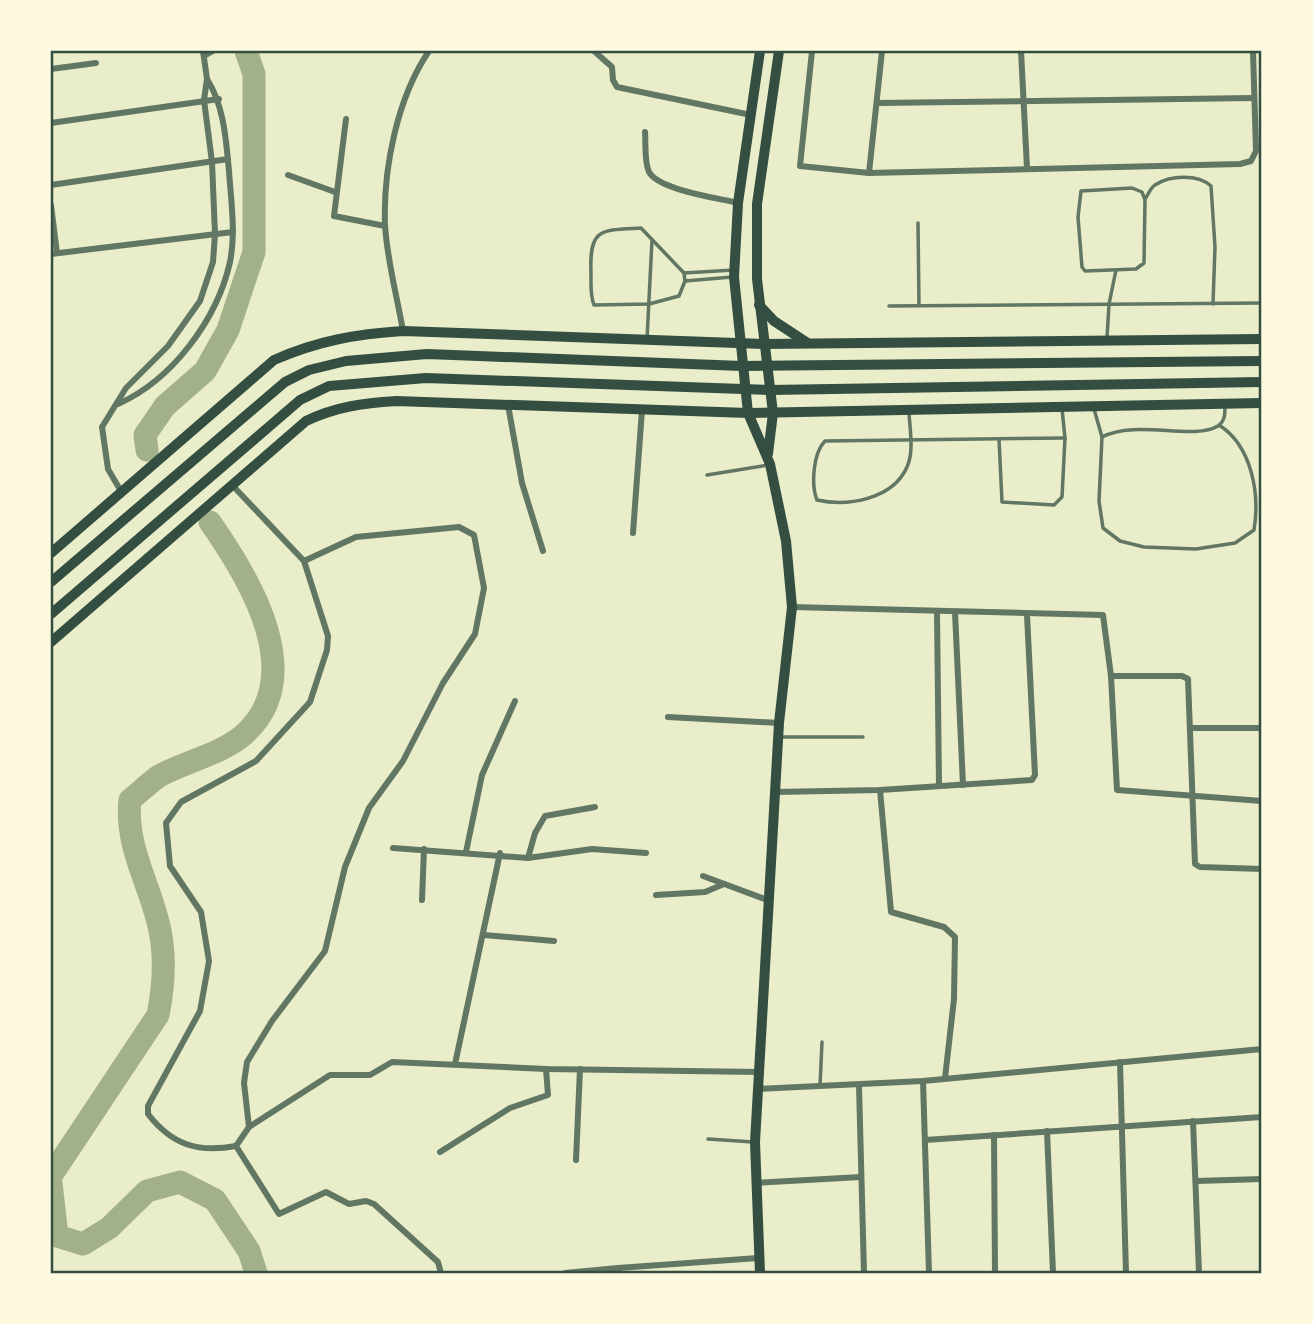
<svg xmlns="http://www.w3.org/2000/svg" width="1313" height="1324" font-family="'PT Sans Narrow',sans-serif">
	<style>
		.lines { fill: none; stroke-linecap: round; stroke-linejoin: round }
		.river { stroke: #a3b18a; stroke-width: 23 }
		.service { stroke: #617663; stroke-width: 3.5 }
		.minor { stroke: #617663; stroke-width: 6 }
		.secondary { stroke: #344e41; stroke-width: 10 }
		.primary { stroke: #344e41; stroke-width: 10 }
		.neatline { fill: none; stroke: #344e41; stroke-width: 2.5 }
	</style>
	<rect width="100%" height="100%" fill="#e9edc9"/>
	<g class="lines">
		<g class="river">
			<polyline points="147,450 145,435 165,406 205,371 228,330 254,252 254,74 246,51"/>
			<path d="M51,1176L158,1015C164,985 166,952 158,922C148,881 125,844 130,800C139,793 149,783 159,776C184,762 218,755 241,737C311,679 250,579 210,522"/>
			<polyline points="51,1183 57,1236 83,1244 109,1228 147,1191 180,1182 215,1200 249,1251 256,1273"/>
		</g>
		<g class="service">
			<polygon points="1132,188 1142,192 1145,200 1144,263 1136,269 1085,271 1082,267 1078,217 1081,191"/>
			<path d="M1145,199C1148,195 1151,187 1155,185C1170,175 1198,174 1211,186L1215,247L1213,304"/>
			<polyline points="918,223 919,305"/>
			<path d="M641,228L684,273L685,281L679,296L649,304L594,305C590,295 591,283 591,272C589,227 602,230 641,228Z"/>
			<polyline points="684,273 734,270"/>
			<polyline points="685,281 732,277"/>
			<polyline points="889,306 1262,303"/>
			<polyline points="1107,338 1109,304 1116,270"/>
			<polyline points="647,339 652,240"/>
			<polyline points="1094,409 1102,437"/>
			<path d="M909,413C910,430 914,452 907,467C893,499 848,507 817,500C811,485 813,453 825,441L1065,438"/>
			<path d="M1219,425C1252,446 1260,494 1254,530L1235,543L1196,549L1144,547L1120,541L1103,528L1099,501L1102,437C1137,419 1192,441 1218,426C1225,421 1225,414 1225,406"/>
			<polyline points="999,439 1002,502 1054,505 1062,497 1065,438 1062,409"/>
			<polyline points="707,475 768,465"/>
			<polyline points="781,737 863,737"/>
			<polyline points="820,1086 822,1042"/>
			<polyline points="708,1139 753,1142"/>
		</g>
		<g class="minor">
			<polyline points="594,51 612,67 613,80 617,87 751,115"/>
			<polyline points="812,51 800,166 869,173 1240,164 1251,161 1256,151 1253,51"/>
			<polyline points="1021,51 1027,168"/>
			<polyline points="204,56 213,51"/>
			<polyline points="51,69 96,63"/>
			<polyline points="877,103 1254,98"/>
			<polyline points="346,119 334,216 385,226"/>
			<polyline points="51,123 219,99"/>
			<path d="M645,132C646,144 644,161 649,172C659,190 718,198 738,203"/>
			<polyline points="869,173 882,51"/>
			<polyline points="288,175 335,192"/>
			<polyline points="51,185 228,159"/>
			<polyline points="51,205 57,253"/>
			<polyline points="51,254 233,232"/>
			<path d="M403,331C397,296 387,260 385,225C383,169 397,98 429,51"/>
			<path d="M118,404C172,380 217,320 230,262C236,233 231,201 229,171C226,139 224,106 207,79"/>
			<polyline points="508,405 522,483 543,551"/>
			<polyline points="234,487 304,561 356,537 459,527 474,535 484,588 475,634 443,683 403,761 369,808 345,867 325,951 272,1021 247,1062 244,1083 249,1127 236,1146 279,1214 326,1192 349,1204 366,1201 374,1204 438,1262 441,1273"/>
			<polyline points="122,493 108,469 102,427 126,388 168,346 200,301 213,262 215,234 212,162 204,100 207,79 203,51"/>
			<polyline points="633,533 642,410"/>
			<polyline points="792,607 1103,615 1111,676 1117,790 1262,801"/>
			<polyline points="937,612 939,786"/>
			<polyline points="955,612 963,785"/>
			<polyline points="1111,676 1182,676 1188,679 1195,864 1200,867 1262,869"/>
			<polyline points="668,717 779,723"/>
			<polyline points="1191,728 1262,728"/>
			<polyline points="880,790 891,912 944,927 955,937 954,999 945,1078"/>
			<polyline points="775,792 880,790 1032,780 1035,775 1027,615"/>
			<polyline points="393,848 528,858 592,849 646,853"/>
			<polyline points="466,852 482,775 515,701"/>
			<polyline points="528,858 535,833 545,816 595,807"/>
			<polyline points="703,876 770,901"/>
			<polyline points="656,895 705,892 724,884"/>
			<polyline points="422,900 424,849"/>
			<polyline points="484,935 554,941"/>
			<polyline points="1120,1062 1126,1273"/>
			<polyline points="455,1064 500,853"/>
			<polyline points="923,1081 929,1273"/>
			<polyline points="859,1086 864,1273"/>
			<polyline points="758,1089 923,1081 1262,1049"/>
			<polyline points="1193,1121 1199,1273"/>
			<polyline points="249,1127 330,1075 370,1075 392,1062 546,1069 759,1072"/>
			<polyline points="1047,1131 1053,1273"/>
			<polyline points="994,1135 995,1273"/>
			<polyline points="925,1140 1262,1117"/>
			<path d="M236,1146C198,1153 172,1145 148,1114V1106L200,1011L209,961L201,912L170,866L166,823L181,802L256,761L310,702L327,650L328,636L304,561"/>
			<polyline points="440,1152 510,1108 548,1095 546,1069"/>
			<polyline points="576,1160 580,1069"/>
			<polyline points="1196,1181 1262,1179"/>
			<polyline points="755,1183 861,1177"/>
			<polyline points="618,1268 758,1258"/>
			<polyline points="565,1273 618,1268 619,1273"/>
		</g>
		<g class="secondary">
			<polyline points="760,51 738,203 734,277 748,413 770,464 786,541 792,607 779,723 755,1142 760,1273"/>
			<polyline points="768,454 773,413 757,279 757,204 779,51"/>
		</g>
		<g class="primary">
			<polyline points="759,305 774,321 806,342"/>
			<path d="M51,553L274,360C317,341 356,334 403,331L764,344L1262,339"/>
			<polyline points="51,582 285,382 309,370 346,361 427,354 742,366 1262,361"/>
			<polyline points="51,614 300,400 329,386 426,378 770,390 1262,382"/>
			<path d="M51,642L306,421C335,407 363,403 396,401L748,413L1262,403"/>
		</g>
	</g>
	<rect width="1313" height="1324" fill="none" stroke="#fefae0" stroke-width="105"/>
	<rect x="52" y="52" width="1208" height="1220" class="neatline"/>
</svg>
